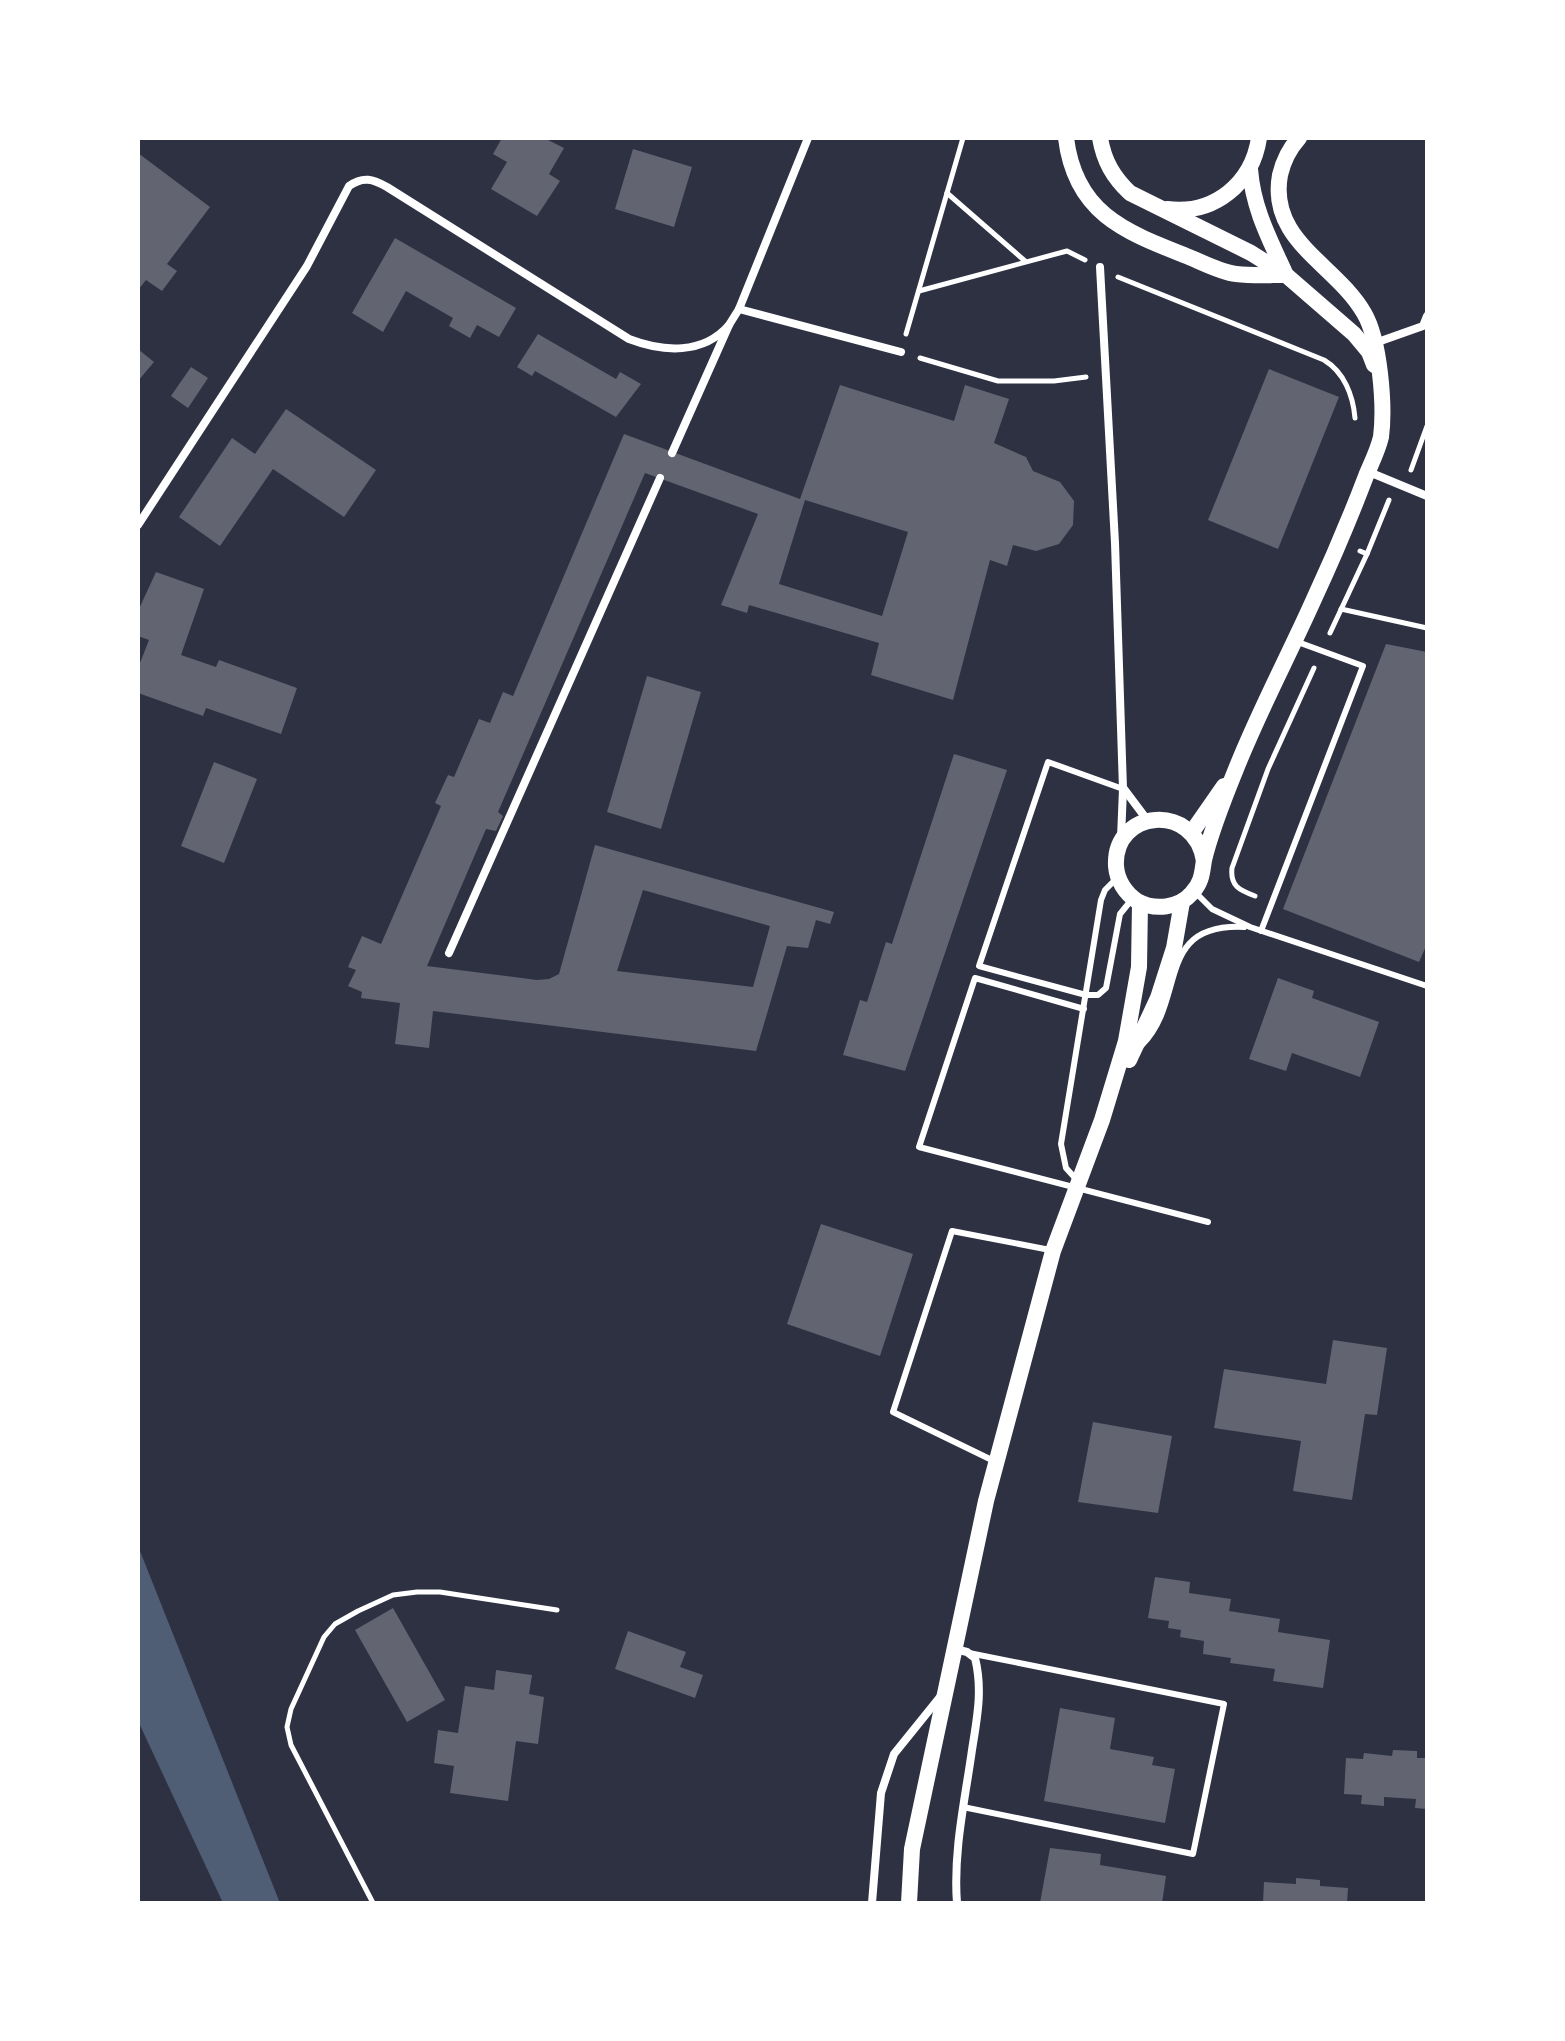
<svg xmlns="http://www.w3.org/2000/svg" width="1565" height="2041" font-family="Cabin,sans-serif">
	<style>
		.water { fill: #4f5d75 }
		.building { fill: #626471; fill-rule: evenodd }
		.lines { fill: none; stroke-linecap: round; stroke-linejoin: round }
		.path { stroke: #fff; stroke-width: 5 }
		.service { stroke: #fff; stroke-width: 6 }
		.minor { stroke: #fff; stroke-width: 8 }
		.secondary { stroke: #fff; stroke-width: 16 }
	</style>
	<rect width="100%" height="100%" fill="#2d3142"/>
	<polygon class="water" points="138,1546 280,1903 223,1903 138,1721"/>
	<g class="building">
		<polygon points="502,138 544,138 564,148 549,174 560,181 537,216 491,189 507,162 493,154"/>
		<polygon points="633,149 692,167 674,227 615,209"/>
		<polygon points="138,153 210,207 167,264 177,271 162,291 146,280 138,290"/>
		<polygon points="395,238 516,308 499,337 477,325 470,338 449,326 453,318 406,291 383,332 352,313"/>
		<polygon points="538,334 616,379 620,372 641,384 616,417 535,371 532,376 517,367"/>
		<polygon points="138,349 154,362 138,381"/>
		<polygon points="191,367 208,378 188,408 171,396"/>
		<polygon points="1269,369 1339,397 1278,549 1208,520"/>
		<path d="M840,385L954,421L965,385L1009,399L994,443L1026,457L1033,471L1060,482L1074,501L1073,525L1059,544L1036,551L1013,545L1007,566L990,560L953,700L871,675L879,643L749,605L747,613L721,605L758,514L645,473L498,812L503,816L496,831L486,829L427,966L537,980L549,979L559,974L595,845L834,912L830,924L816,920L808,948L787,946L756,1051L433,1011L429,1048L395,1044L400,1003L361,998L362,992L348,986L356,970L348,967L362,936L381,944L441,806L435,803L448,775L454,777L479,719L490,723L503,692L513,696L624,434L800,499ZM805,500L908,532L882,616L779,584ZM643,890L770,926L753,987L617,971Z"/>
		<polygon points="286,409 376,470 344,517 273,469 220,546 179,517 232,438 255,454"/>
		<polygon points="156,572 204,589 181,655 216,667 219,660 297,688 281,734 206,708 203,716 138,693 138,668 149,640 138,636 138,611"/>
		<polygon points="1386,644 1427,652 1427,944 1419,962 1283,909"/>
		<polygon points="647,676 701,692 661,829 607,812"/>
		<polygon points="954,754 1007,770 905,1071 843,1055 860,1000 867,1002 886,942 892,944"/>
		<polygon points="214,762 257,779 224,863 181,846"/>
		<polygon points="1278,978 1314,991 1312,998 1379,1022 1360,1077 1292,1053 1286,1071 1249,1059"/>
		<polygon points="821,1224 913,1254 880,1356 787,1324"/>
		<polygon points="1333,1340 1387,1348 1377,1415 1365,1414 1352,1500 1293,1491 1301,1441 1214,1428 1224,1369 1326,1384"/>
		<polygon points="1093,1422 1172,1436 1158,1513 1078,1502"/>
		<polygon points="1155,1577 1190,1582 1189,1593 1231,1599 1229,1611 1280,1619 1278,1632 1330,1640 1323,1688 1273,1681 1275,1669 1230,1663 1231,1658 1203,1654 1204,1641 1180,1637 1181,1630 1168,1628 1169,1621 1148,1618"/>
		<polygon points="393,1608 445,1700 407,1722 355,1630"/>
		<polygon points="628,1631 686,1652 680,1667 703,1675 695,1698 615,1669"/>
		<polygon points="496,1670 532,1675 529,1694 544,1697 538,1744 516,1741 508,1801 450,1793 454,1766 434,1763 438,1730 458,1733 465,1686 494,1690"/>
		<polygon points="1060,1708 1115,1718 1110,1749 1154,1757 1152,1765 1175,1769 1165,1823 1044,1801"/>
		<polygon points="1393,1750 1417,1751 1417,1758 1427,1758 1427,1809 1415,1808 1416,1799 1384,1797 1384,1806 1361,1804 1362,1795 1344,1794 1346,1758 1363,1759 1364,1753 1392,1756"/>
		<polygon points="1050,1848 1101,1854 1100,1865 1166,1876 1162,1903 1040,1903"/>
		<polygon points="1296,1878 1320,1880 1320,1886 1348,1888 1347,1903 1263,1903 1264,1882 1296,1884"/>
	</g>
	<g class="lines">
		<g class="path">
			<polyline points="947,193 1025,261"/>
			<path d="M1118,277L1324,360C1344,372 1353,395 1355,418"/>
			<polyline points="919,291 1067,251 1085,260"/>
			<polyline points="906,334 963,138"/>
			<polyline points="920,358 998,381 1054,381 1086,377"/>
			<polyline points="1411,470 1427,426"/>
			<polyline points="1360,551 1367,554 1389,500"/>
			<polyline points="1341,609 1427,628"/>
			<polyline points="1330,633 1367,554"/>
			<path d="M1255,896C1239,890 1230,886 1232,868L1268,769L1314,668"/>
			<polyline points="373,1903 291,1745 287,1727 291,1709 324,1637 335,1624 358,1611 393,1595 417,1592 440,1592 557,1610"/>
		</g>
		<g class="service">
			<polyline points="1123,789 1048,762 979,966 1086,995 1098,995 1106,988 1120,914 1133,898"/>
			<polyline points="1194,891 1212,909 1250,927 1427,986"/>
			<polyline points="1261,931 1363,666 1295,641"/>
			<polyline points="1084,1009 975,978 919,1147 1208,1222"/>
			<path d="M1142,1045C1187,1000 1154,923 1244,927"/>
			<polyline points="1076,1179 1066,1168 1061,1144 1101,900 1105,890 1118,877"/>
			<polyline points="996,1462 893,1412 952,1231 1050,1250"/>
			<polyline points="963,1807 1193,1854 1224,1704 969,1653"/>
		</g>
		<g class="minor">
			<polyline points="1100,267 1115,543 1123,789 1121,838"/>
			<polyline points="739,309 901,352"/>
			<polyline points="1375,343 1423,326 1427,316"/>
			<polyline points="672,453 729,325 739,309 808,138"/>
			<polyline points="1369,472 1427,496"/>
			<path d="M138,525L307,266L349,186C363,176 373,179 387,187L629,339C663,352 703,355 729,325"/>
			<polyline points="1124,789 1148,821"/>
			<polyline points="449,953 660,478"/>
			<path d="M955,1649L967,1652L975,1658C983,1690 977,1718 972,1750C965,1800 953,1852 957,1903"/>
			<polyline points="872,1903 881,1793 894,1754 940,1697"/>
		</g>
		<g class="secondary">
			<path d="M1066,138C1075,212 1123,231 1184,255C1200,261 1219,272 1236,274C1252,276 1269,275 1285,275"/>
			<path d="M1100,138C1104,161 1113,177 1130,193L1251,253L1286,275L1354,334L1369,352L1374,365"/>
			<path d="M1250,169C1253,208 1269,238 1285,273"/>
			<path d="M1167,209C1214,215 1252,184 1259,138"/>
			<polyline points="1192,832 1224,786"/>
			<path d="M1204,861C1195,802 1113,809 1116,866C1117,880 1125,893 1137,901C1155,911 1179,908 1192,893C1202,882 1202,873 1204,860C1211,831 1225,796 1236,769C1259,711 1289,655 1314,599C1333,558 1350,518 1366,476C1371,464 1378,450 1381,437C1385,406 1380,340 1364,313C1336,264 1268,241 1280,175C1283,162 1290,148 1299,138"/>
			<polyline points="1129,1060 1158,998 1174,948 1182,902"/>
			<polyline points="909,1903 912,1849 986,1501 1053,1251 1102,1120 1126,1041 1139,967 1140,903"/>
		</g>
	</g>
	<rect width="1565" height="2041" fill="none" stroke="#ffffff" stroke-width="280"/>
</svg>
